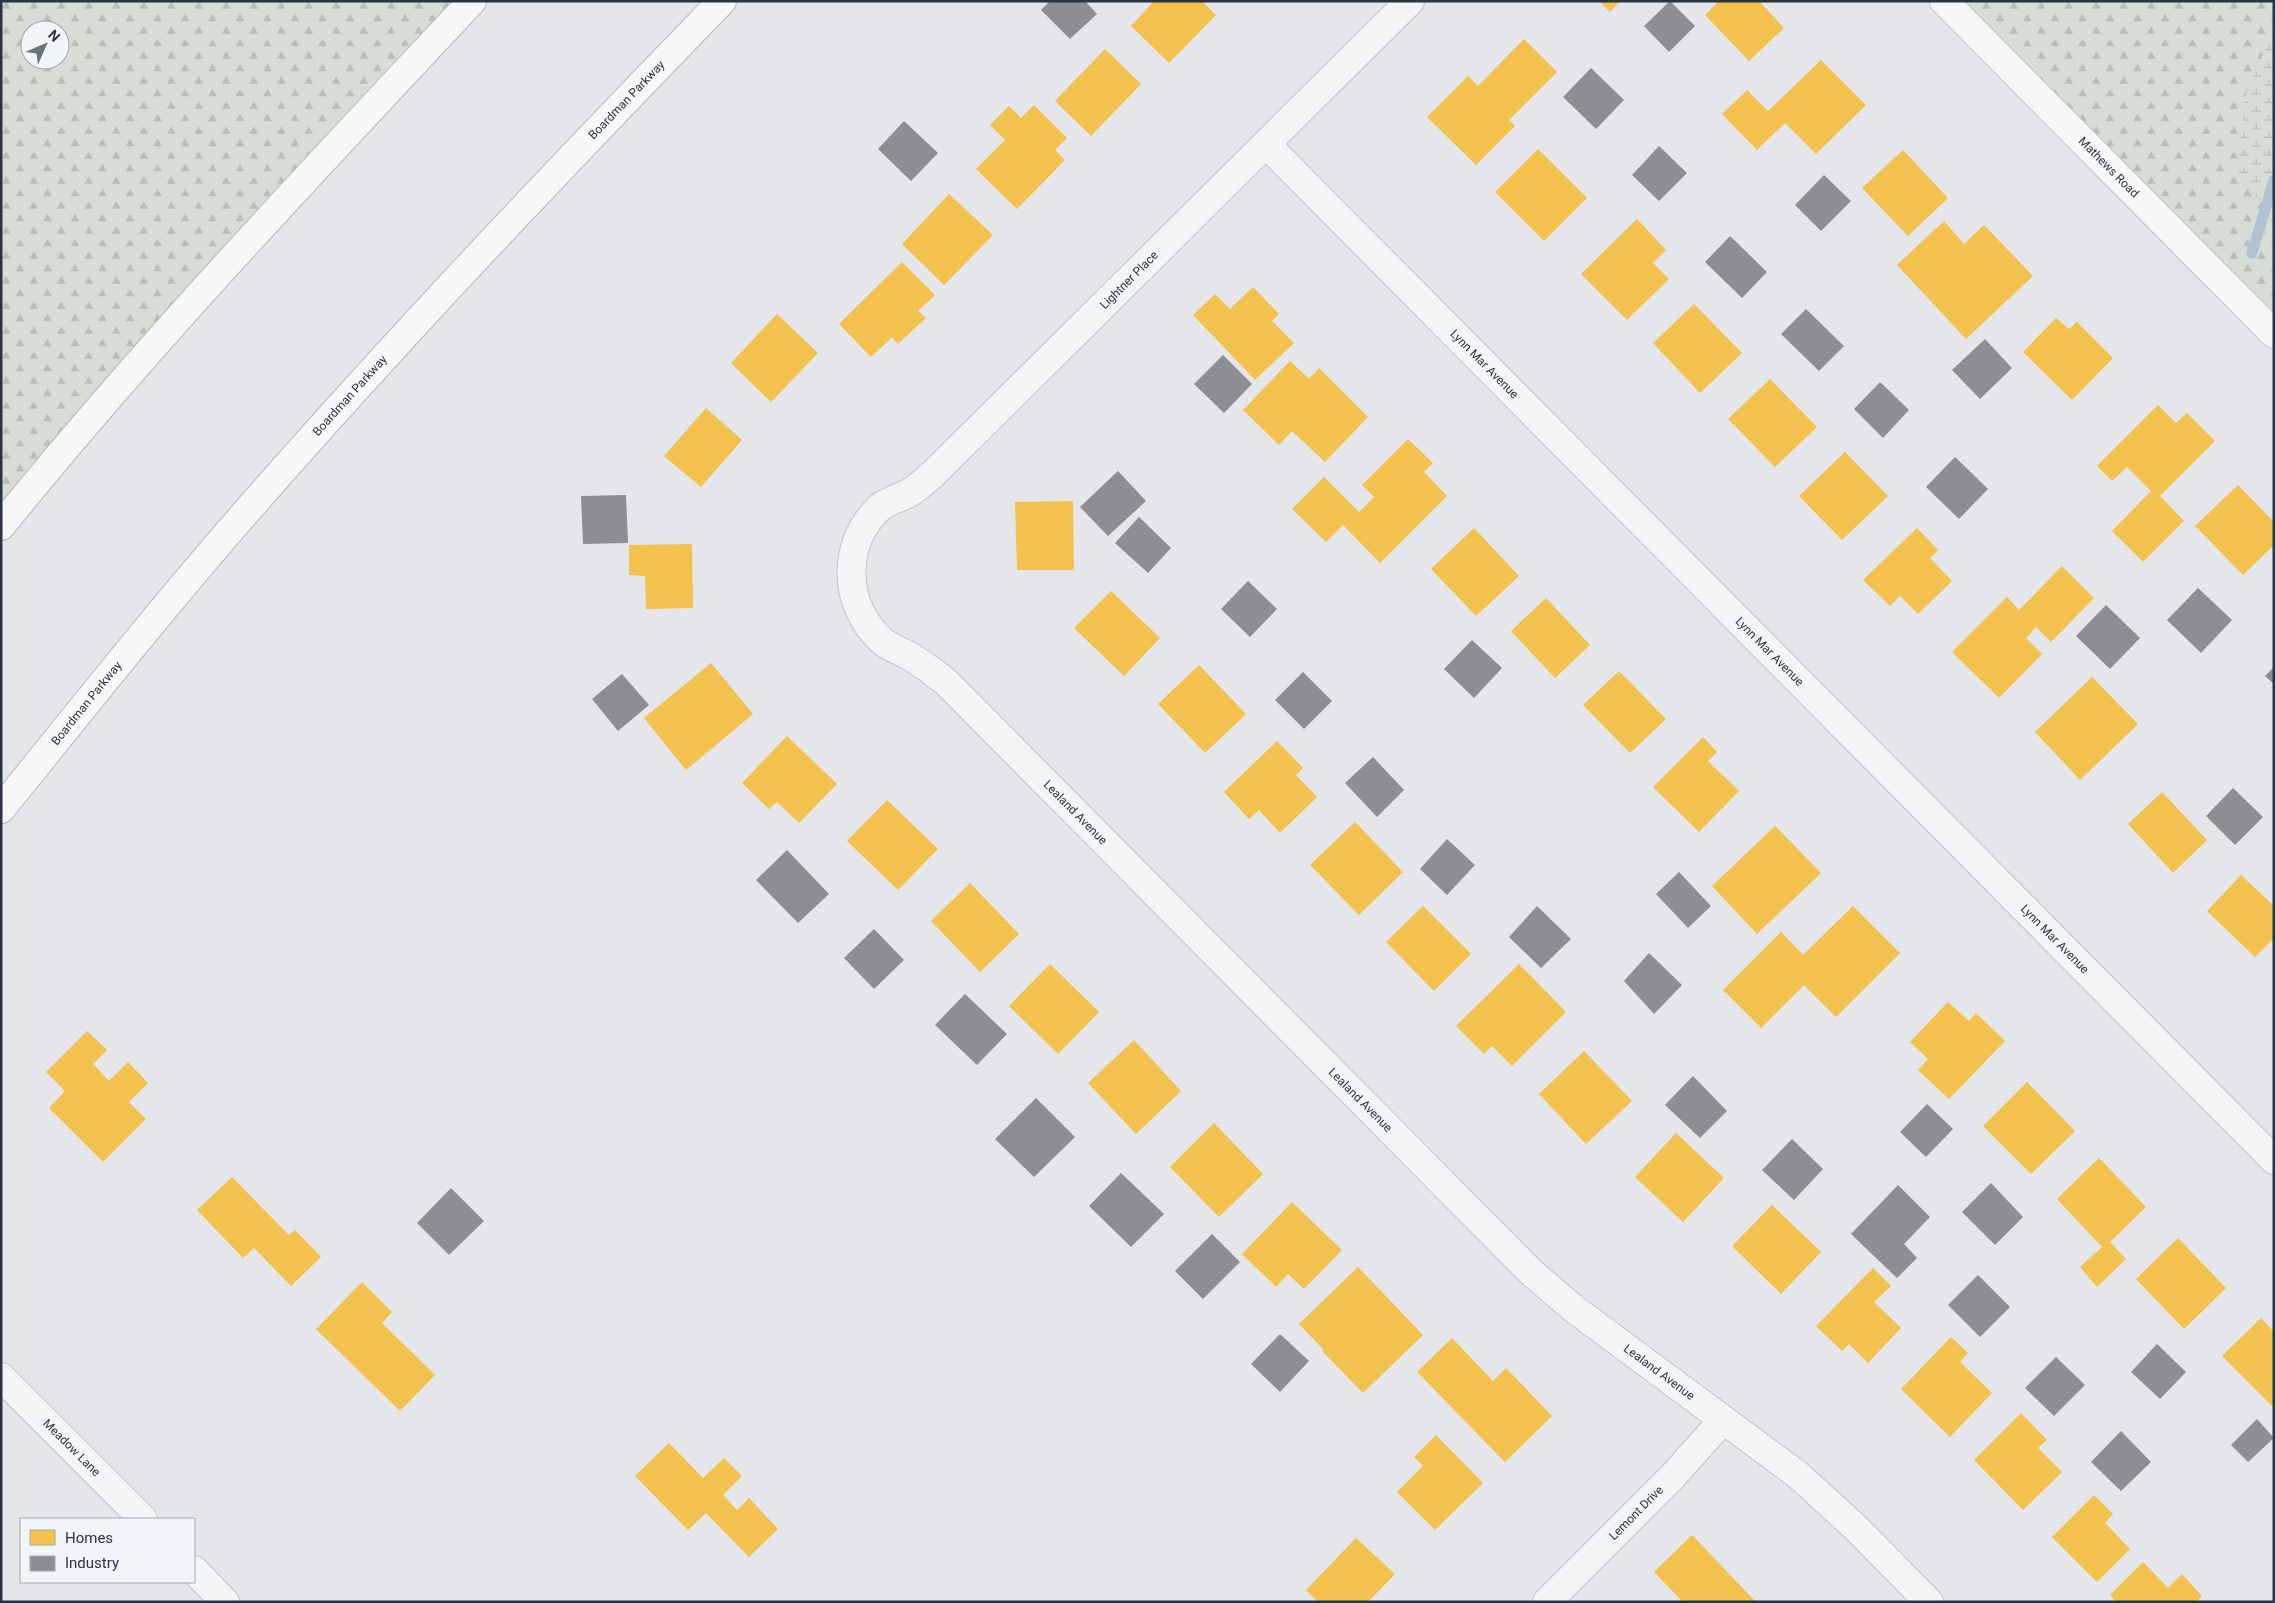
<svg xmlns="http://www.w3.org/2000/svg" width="2275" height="1603" font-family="Roboto,sans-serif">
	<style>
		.forest { fill: url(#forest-firs); fill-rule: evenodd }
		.wetland { fill: url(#wetland-marsh) }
		.homes { fill: #f2c14e }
		.industry { fill: #8d8d92 }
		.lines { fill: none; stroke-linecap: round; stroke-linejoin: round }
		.stream { stroke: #b2c2d5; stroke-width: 11 }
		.street-casing { stroke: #c2c4c7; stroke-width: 30 }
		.secondary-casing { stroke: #c2c4c7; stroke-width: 30 }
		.highway-casing { stroke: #b6b9be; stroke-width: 30 }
		.street { stroke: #f3f4f6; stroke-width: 28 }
		.secondary { stroke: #f7f7f7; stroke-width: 28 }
		.highway { stroke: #f7f7f7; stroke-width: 28 }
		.labels { text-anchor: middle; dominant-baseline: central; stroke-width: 5; stroke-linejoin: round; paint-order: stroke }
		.street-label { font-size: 12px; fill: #293344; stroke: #f2f5f8 }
	</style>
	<defs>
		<pattern id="forest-firs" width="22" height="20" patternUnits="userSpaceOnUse" patternTransform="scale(1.25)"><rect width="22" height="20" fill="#d5ddd4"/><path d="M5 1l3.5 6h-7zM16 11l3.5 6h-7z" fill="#b7beb7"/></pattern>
		<pattern id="wetland-marsh" width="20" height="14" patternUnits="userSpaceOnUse" patternTransform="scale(1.25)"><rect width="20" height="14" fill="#d5ddd4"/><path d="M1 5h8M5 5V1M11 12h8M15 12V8" fill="none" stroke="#b7beb7"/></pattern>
	</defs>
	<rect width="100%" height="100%" fill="#e4e6e9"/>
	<g class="forest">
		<path d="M1,1H472L1,526ZM30,30H60V60H30Z"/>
		<polygon points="1944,1 2274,1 2274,334"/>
	</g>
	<polygon class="wetland" points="2274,29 2274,213 2236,179 2246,93"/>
	<g class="homes">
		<polygon points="1154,1 1202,1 1216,15 1169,63 1131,26"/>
		<polygon points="1599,1 1620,1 1610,12"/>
		<polygon points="1719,1 1759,1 1784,28 1749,61 1705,15"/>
		<polygon points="1524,39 1557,72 1509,120 1515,126 1476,165 1427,117 1468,76 1478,86"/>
		<polygon points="1105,49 1141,84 1091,136 1055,101"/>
		<polygon points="1821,60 1866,105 1816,154 1785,123 1757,150 1722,114 1747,90 1768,111"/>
		<polygon points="1034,105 1067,138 1055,150 1065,160 1017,209 976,169 1005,140 990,125 1009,106 1021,118"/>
		<polygon points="1538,149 1587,198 1544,241 1495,192"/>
		<polygon points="1903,150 1948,198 1908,236 1862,188"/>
		<polygon points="949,194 993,235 944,285 902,244"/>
		<polygon points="1637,219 1666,250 1653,263 1669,279 1627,320 1581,274"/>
		<polygon points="1944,221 1964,244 1984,225 2033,276 1966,339 1897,265"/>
		<polygon points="902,262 935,295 918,311 926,318 898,344 892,337 871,357 839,324"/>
		<polygon points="1253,287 1279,314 1272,321 1294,343 1255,380 1193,315 1215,294 1230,309"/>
		<polygon points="1694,304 1742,353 1700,393 1653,343"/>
		<polygon points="777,314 818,353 771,402 731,363"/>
		<polygon points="2056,318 2069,329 2077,322 2113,358 2072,400 2023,352"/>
		<polygon points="1290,361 1309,379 1319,368 1368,417 1325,462 1292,431 1279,445 1243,410"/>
		<polygon points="1770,379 1817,427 1775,467 1728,419"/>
		<polygon points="2158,405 2176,423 2187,413 2215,441 2160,496 2184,521 2143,562 2112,531 2151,491 2127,467 2112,481 2097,466"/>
		<polygon points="706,408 742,440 701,487 664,456"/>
		<polygon points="1408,439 1433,463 1424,472 1447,496 1380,563 1343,525 1326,542 1292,509 1324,477 1359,512 1374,497 1362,485"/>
		<polygon points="1845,452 1888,496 1842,540 1799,496"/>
		<polygon points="2238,485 2274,522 2274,545 2243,575 2195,526"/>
		<polygon points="1073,501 1074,570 1017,570 1015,502"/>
		<polygon points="1474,528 1519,576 1476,616 1431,569"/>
		<polygon points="1917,528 1938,550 1930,558 1952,581 1918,614 1900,596 1890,606 1863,580"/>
		<polygon points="692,544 693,608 646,609 645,576 629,575 629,545"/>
		<polygon points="2062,566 2094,598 2051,642 2036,627 2026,638 2042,654 1999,698 1952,652 2007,597 2019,610"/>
		<polygon points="1111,591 1160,638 1124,676 1074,628"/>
		<polygon points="1546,598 1590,645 1555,678 1511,631"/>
		<polygon points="711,663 753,714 686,770 644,718"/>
		<polygon points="1199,665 1246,714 1205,753 1158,704"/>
		<polygon points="1619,671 1666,719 1630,753 1583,705"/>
		<polygon points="2092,677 2138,724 2080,780 2035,732"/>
		<polygon points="787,736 837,784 799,823 777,802 769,809 742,783"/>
		<polygon points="1703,737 1717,752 1708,761 1739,791 1699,832 1653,787"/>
		<polygon points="1277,741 1303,768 1296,775 1317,797 1280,833 1259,810 1249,819 1224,792"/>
		<polygon points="2162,792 2207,840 2173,873 2128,824"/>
		<polygon points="887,800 938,849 898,890 847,841"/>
		<polygon points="1355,822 1403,872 1359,915 1310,865"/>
		<polygon points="1775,826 1821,873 1757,934 1712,886"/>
		<polygon points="2241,875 2274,906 2274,938 2255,957 2207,911"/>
		<polygon points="970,883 1019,934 980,972 931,921"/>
		<polygon points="1423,906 1471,954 1434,991 1386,942"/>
		<polygon points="1853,906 1900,953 1836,1017 1804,985 1761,1028 1723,990 1781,932 1803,955"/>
		<polygon points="1050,964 1099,1012 1058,1054 1009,1006"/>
		<polygon points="1519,964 1566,1012 1512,1066 1492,1046 1484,1054 1456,1026"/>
		<polygon points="1948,1002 1969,1021 1976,1013 2005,1041 1949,1099 1918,1070 1928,1059 1910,1042"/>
		<polygon points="87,1031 107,1050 93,1064 109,1081 128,1062 148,1083 129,1102 146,1119 103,1162 49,1108 65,1091 46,1072"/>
		<polygon points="1134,1040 1181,1091 1136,1134 1088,1083"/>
		<polygon points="1584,1051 1632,1101 1586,1144 1539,1094"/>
		<polygon points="2027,1082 2075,1131 2031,1174 1983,1126"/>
		<polygon points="1214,1123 1263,1174 1219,1217 1170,1167"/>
		<polygon points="1676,1133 1724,1178 1683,1222 1635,1177"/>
		<polygon points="2099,1158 2146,1207 2110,1242 2126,1259 2097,1287 2080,1267 2102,1247 2057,1199"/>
		<polygon points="232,1177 289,1235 295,1230 321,1257 291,1286 254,1248 243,1258 197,1210"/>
		<polygon points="1292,1202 1342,1250 1304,1289 1288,1274 1276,1287 1242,1254"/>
		<polygon points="1772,1205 1821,1252 1781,1294 1732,1246"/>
		<polygon points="2178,1238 2226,1288 2184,1329 2136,1279"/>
		<polygon points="1358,1267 1423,1335 1363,1393 1322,1351 1324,1350 1299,1324"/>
		<polygon points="1873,1268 1891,1286 1874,1302 1901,1328 1868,1363 1849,1344 1842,1351 1816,1326"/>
		<polygon points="362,1282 392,1312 382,1323 435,1375 400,1411 316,1329"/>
		<polygon points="2261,1318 2274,1332 2274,1404 2272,1406 2222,1356"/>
		<polygon points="1951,1337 1968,1353 1960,1362 1992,1393 1950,1437 1901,1389"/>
		<polygon points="1452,1338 1493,1381 1506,1368 1552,1416 1505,1462 1417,1372"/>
		<polygon points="2021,1413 2047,1440 2038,1448 2062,1472 2023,1510 1974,1460"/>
		<polygon points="1436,1435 1483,1483 1435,1530 1397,1492 1423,1466 1414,1457"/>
		<polygon points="669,1443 703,1478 724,1458 742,1476 723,1495 737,1510 749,1498 778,1529 749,1557 706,1513 688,1530 635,1476"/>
		<polygon points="2094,1495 2113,1514 2105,1523 2130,1549 2097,1582 2052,1537"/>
		<polygon points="1692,1535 1756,1602 1683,1602 1654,1572"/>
		<polygon points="1356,1538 1395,1574 1368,1602 1318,1602 1306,1590"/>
		<polygon points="2143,1562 2168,1588 2182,1574 2202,1596 2196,1602 2116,1602 2110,1595"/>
	</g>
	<g class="industry">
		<polygon points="1050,1 1085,1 1097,14 1070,39 1041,10"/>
		<polygon points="1670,1 1695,26 1669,52 1644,26"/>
		<polygon points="1591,68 1624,100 1596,129 1563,97"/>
		<polygon points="904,121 938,153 911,181 878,149"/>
		<polygon points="1659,146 1687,173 1659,201 1632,175"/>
		<polygon points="1824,175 1851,201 1821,231 1795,205"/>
		<polygon points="1730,236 1767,272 1742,298 1705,262"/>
		<polygon points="1806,309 1844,346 1819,371 1781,334"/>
		<polygon points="1985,339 2012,368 1980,399 1952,370"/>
		<polygon points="1223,355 1252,384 1224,413 1194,384"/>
		<polygon points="1880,382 1909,410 1883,438 1854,409"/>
		<polygon points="1955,457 1988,489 1959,519 1926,487"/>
		<polygon points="1118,471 1146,501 1108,536 1080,507"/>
		<polygon points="626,495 628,543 583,544 581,496"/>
		<polygon points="1139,517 1171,548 1148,573 1115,543"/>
		<polygon points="1248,581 1277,609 1250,637 1221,609"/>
		<polygon points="2198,588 2232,620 2201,653 2167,620"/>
		<polygon points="2106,605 2140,638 2110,669 2076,636"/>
		<polygon points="1472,640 1502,668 1474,698 1444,669"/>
		<polygon points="2274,667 2274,684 2265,676"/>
		<polygon points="1303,672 1332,701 1304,729 1275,700"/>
		<polygon points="622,674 649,705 618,731 592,699"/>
		<polygon points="1373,757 1404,790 1377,817 1345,783"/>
		<polygon points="2233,788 2263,817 2235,845 2206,816"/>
		<polygon points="1447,839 1475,865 1447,895 1420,869"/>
		<polygon points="787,850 829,894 798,923 756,880"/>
		<polygon points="1679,872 1711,906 1688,928 1656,894"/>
		<polygon points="1537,906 1571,939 1541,968 1509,937"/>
		<polygon points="874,929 904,960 874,989 844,958"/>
		<polygon points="1649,953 1682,985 1654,1014 1624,981"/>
		<polygon points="965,994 1007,1034 977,1065 935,1025"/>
		<polygon points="1693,1076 1727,1111 1700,1138 1665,1105"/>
		<polygon points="1036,1098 1075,1137 1034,1177 995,1139"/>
		<polygon points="1927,1104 1953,1129 1926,1157 1900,1132"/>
		<polygon points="1792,1139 1823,1169 1794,1200 1762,1170"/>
		<polygon points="1121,1173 1164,1214 1131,1247 1089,1206"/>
		<polygon points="1991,1183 2023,1217 1995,1245 1962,1212"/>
		<polygon points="1898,1185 1930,1217 1904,1244 1917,1258 1897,1278 1851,1234"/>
		<polygon points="451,1188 484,1221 449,1255 417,1223"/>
		<polygon points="1212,1234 1240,1262 1203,1299 1175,1271"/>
		<polygon points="1978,1275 2010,1307 1980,1337 1948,1305"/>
		<polygon points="1280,1334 1309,1361 1280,1392 1251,1364"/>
		<polygon points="2157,1344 2186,1372 2160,1399 2131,1372"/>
		<polygon points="2056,1357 2085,1385 2054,1416 2025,1388"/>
		<polygon points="2257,1419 2274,1438 2248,1462 2231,1445"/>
		<polygon points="2121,1431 2151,1462 2121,1491 2091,1462"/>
	</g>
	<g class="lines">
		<polyline class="stream" points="2252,253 2274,180"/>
		<g class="street-casing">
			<g id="street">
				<path id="s1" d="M1410,1L933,474C926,480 918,488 909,493C900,498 887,501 879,508C841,545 843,604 881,640C890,648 901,651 911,657C923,664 934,673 945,681L1531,1272L1574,1309L1798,1475L1856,1528L1929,1602"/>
				<path id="s2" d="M1266,144L2274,1160"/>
				<path id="s3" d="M1,1377L143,1519"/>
				<polyline points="194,1570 225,1602"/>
				<path id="s4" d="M1547,1602L1673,1476L1723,1420"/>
			</g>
		</g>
		<g class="secondary-casing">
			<g id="secondary">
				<path id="s5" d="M1944,1L2274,334"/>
			</g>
		</g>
		<g class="highway-casing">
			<g id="highway">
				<path d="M1,526C148,344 312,172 472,1"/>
				<path id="s6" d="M1,809C82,709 162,608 247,511C400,336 560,168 722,1"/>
			</g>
		</g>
		<use href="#street" class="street"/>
		<use href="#secondary" class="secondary"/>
		<use href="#highway" class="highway"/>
	</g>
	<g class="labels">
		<g class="street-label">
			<text stroke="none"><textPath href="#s6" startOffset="946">Boardman Parkway</textPath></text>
			<text stroke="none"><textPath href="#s5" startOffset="234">Mathews Road</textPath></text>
			<text transform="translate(1129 280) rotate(-45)">Lightner Place</text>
			<text stroke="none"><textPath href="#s2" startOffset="310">Lynn Mar Avenue</textPath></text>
			<text stroke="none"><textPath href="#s6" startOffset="541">Boardman Parkway</textPath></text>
			<text stroke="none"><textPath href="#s2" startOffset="715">Lynn Mar Avenue</textPath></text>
			<text stroke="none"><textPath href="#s6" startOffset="136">Boardman Parkway</textPath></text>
			<text stroke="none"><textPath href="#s1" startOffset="1145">Lealand Avenue</textPath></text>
			<text stroke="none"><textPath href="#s2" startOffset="1120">Lynn Mar Avenue</textPath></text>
			<text stroke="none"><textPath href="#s1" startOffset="1550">Lealand Avenue</textPath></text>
			<text stroke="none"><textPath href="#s1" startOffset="1955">Lealand Avenue</textPath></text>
			<text stroke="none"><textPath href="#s3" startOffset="100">Meadow Lane</textPath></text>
			<text stroke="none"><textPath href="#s4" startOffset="126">Lemont Drive</textPath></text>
		</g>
	</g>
	<rect width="2275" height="1603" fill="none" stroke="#293344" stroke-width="5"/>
	<rect x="20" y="1518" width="175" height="65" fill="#f2f5f8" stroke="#a2a7b0"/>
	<rect x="30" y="1530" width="25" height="15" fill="#f2c14e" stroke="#a2a7b0"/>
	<text x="65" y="1543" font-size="15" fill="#293344">Homes</text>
	<rect x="30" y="1556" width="25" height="15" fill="#8d8d92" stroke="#a2a7b0"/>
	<text x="65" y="1568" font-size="15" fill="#293344">Industry</text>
	<g transform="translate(45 45) rotate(45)"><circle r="24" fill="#f2f5f8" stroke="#a2a7b0"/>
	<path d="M0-4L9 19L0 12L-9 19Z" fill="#6a727e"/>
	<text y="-8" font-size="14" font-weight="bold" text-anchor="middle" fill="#293344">N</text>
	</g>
</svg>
